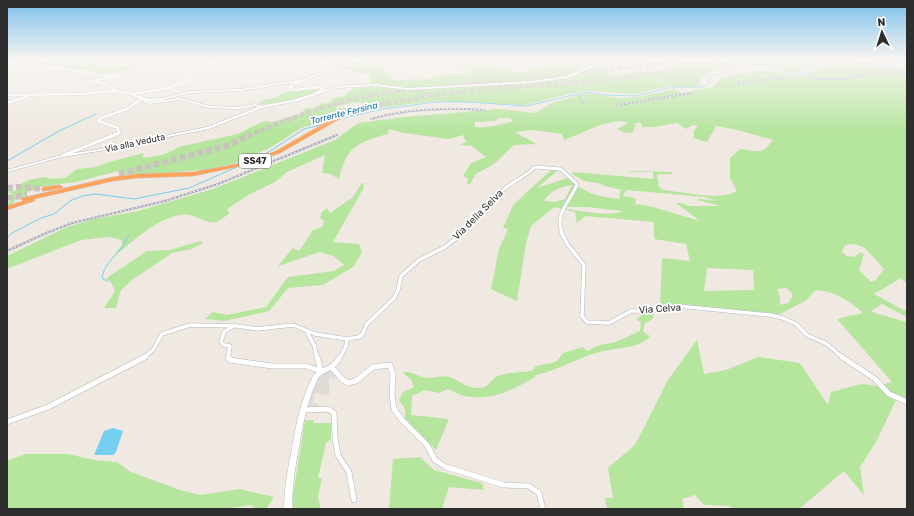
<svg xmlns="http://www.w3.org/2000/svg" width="914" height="516" font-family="Rubik,sans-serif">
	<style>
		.green { fill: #b6e59e; fill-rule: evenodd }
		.plaza { fill: #dfdcd8 }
		.water { fill: #75cff0 }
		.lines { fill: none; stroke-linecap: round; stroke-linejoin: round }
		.stream { stroke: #75cff0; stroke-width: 1 }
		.highway-tunnel-far1 { stroke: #c8c4bd; stroke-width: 4.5; stroke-dasharray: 4.5 2.5; stroke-linecap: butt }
		.highway-tunnel { stroke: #c8c4bd; stroke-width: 6; stroke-dasharray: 6 3; stroke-linecap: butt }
		.street-far3-casing { stroke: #b4b7c1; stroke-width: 3 }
		.street-far2-casing { stroke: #b4b7c1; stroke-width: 4 }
		.street-far1-casing { stroke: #b4b7c1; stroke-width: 4.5 }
		.street-casing { stroke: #b4b7c1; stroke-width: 6 }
		.secondary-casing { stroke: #b4b7c1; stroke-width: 1 }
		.highway-casing { stroke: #c9c9c9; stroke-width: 1 }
		.street-far3 { stroke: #fff; stroke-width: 2.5 }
		.street-far2 { stroke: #fff; stroke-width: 3 }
		.street-far1 { stroke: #fff; stroke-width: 3.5 }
		.street { stroke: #fff; stroke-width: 5 }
		.secondary { fill: #fff; fill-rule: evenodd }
		.highway { fill: #ffa35c; fill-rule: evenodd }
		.rail-casing { stroke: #a3a6b8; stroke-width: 2 }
		.rail { stroke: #fff; stroke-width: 1; stroke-dasharray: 2; stroke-linecap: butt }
		.labels { text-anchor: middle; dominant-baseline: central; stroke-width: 3.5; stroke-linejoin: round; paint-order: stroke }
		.far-water-label { font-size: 9px; font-style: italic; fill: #0d6fa3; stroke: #fff }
		.far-street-label { font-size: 9px; fill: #2e2e2e; stroke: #fff }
		.shield { fill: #fff; stroke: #6d6d6d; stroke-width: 1 }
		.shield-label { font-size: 9px; font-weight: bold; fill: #2e2e2e }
		.street-label { font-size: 10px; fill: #2e2e2e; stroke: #fff }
	</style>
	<rect width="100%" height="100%" fill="#efe9e1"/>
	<g class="green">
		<polygon points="47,60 98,60 98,67 125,67 143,63 127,71 113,72 108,74 58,66 38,65 49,61"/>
		<path d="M364,60H377L391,79L395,80L428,79L436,76V75L461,74L473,71L474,69L454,70V68H468V64L438,62L437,61C455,62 479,66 498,63L497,66L510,70L512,72H528L530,66L542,67L550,64H571L577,60H586L579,70L573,72L574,73L585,68L583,67L589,64L593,65L601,60H606L600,62L609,73L619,76L641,70L646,73L679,68L673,66L683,63L682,60H699L708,64L736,60H823L796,73L764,65L746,64L745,61H737L713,71L711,74C703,76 701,77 699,86L681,88L668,86L636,94L590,91L573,93L525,105L434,101L369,109L361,102L351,103L333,108L352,109L323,122L301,128L273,146L237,163L213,169L164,173L128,175L118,171L76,182L44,186L27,192L23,198L16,199L12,204L7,205L13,198L11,197L14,194L7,192L17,190L21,184L29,180L44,177L52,179L65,178L77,169L96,167L109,162L144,153L142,158C153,157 169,155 178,147L238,134L264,121L272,122L298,115L307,108L314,109L321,103L324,104L330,103L334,98L344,96L353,89L368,87L371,83L368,74L351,72L353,69H332Z"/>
		<path d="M864,64L907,70V284L901,278L874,294L907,312V317L882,304L871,311L875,313L907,322V400L897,398L876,442L860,467L864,495L844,471L799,509H732L730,506L704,505L695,495L682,499L684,509H607L605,498H613L608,468L635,445L668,380L697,340L704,374L726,370L758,357L800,363L828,405L831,392L861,384L879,386L892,382L837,319L863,313C849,300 835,292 816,290L805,301L778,315L676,304L660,307L662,258L690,261L686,244L654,239V222L585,216L577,223L575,212L554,207L531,226L526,243L517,301L491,289L499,249L508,229L503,228L513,205L551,170L557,171L537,188L567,178C586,193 594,196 619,199L621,190L605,186L598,183L584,181L572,174L573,172L653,179V172H629L631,171L672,172V174H657L659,187L664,190C682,192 722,201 737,191L730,178V158L740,149C758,151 761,156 773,140L738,130L716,126L707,142L694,138V131L698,126L693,125L686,129L677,123L655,127H642L641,123H636L633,132L626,133L617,129L628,123C616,115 577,135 564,140L562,134L532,130L515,132L536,144L514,145L494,164L476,174L470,184H467L468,178L463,176L471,163L486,157L472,146L460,145L466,142L463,135L448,139L405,133L389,129L387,132L390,133C359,143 347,144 339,179L330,174L322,173L325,155L287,172L275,182L250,194L227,209L229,214C225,216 220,221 216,222C205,225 195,212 180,215C154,220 134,241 113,257L122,245V240L110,237L81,240L7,269V256L67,227L94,219L138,211L213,189L335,140L358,123L404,117L500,109L535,113L552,103L586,93L621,98L639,97L673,89L682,93L713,87L722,77L762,70L804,76L822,66ZM499,118H510L513,121C506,124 483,129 475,127V122L496,121ZM572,185L565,199L555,202L544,201C550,191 560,187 572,185ZM626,190L704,197L718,201L700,199L697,200L721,206H688L682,203H676L700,221L650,206L635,204L636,200L635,198L623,196ZM566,207H587L623,211C611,217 580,211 566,209ZM855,244L865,248L884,269L876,280L871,282L859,270L864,254L860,252L855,257L847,256L842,252L845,245ZM707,268L753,270L754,290L704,291ZM786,288L791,292L793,296L788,303L780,305V297L777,289Z"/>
		<path d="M314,88L321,89C303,97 279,107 258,103L267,99H272L285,92Z"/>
		<polygon points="362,183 364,183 363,189 333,242 359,244 362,252 353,267 323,285 288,288 269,311 224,321 205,319 213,312 227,315 266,307 288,277 334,271 344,265 333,256 320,252 278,266 293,248 299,251 313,230 322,227 324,221 320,218 322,212 327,208 330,213 353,197"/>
		<polygon points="201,241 203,243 192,249 172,253 132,280 121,290 116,308 104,308 115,291 110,281 106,280 108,277 147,251 169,250"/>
		<path d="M654,312L653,319L645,323L643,332L650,336C641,348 618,348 604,351C587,354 572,363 555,369C549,372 542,373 535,375V377C513,390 492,401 465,396C459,395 453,391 447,389L440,393L425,390L412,396L411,415L449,419L436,450L405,419V409L399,400L403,392L414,387L411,379L404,374V372C413,371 419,377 428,378C436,378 444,374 452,378C463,383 464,387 478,388C488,388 489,382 496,377C502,373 524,372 532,371L536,366L552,363L557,361L563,353L583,347L587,351L600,345L616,342L640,331L641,322L636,320L644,313Z"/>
		<polygon points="305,420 314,420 313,423 331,423 331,439 326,443 318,478 322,478 318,497 321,509 293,509 293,495"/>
		<polygon points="25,454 68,454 94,460 117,462 131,472 180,490 200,495 240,489 274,497 266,509 254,509 252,505 223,509 7,509 7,461"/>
		<polygon points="420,457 434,470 482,483 484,490 449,487 442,509 389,509 393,459"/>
	</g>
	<polygon class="plaza" points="331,370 338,377 329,379 329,395 315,393 313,403 318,403 317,407 306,408 316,379 322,373"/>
	<polygon class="water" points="113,428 123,431 116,452 113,455 94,455 104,431"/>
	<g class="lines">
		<g class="stream">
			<polyline points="578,94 583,104"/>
			<polyline points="340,119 382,109 436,102 468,102 526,106 587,92 606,95 637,96 670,87 702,87 709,84 709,77 725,73 731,64 757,64 791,73 803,73 823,62 839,60 907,69"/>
			<polyline points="264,155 304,129 324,124"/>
			<polyline points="7,161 59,131 96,114"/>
			<polyline points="7,238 12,233 41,218 54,214 70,201 82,196 96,194 134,199 189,188 237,167"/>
			<path d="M108,282L102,278C104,261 123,252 128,236"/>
		</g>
		<g class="highway-tunnel-far1">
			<polyline points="450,86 699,60"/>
			<polyline points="366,107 427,96 491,88 574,83 631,77 706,63"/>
			<path d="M248,136C291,117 337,101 383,93C397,91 412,90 426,89"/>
		</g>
		<g class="highway-tunnel">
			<polyline points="119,174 226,146 250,135"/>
			<polyline points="7,188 17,187 44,189"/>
			<polyline points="7,198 27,195"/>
		</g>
		<g class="street-far3-casing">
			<g id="street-far3">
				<polyline points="15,60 14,63 17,71 46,67 70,69 95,75 120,75 93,81 107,84 114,89 113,91"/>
				<polyline points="322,73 324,63 328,60"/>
				<polyline points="304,80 291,85 290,87 294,90 320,87 324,88 315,94"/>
				<polyline points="131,94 165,89 178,84 191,78 195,72 215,60"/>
				<polyline points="7,95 82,94 113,91 128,93 147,100"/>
				<polyline points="7,103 28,96"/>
				<polyline points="111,136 119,133 118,128 98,121 101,118 127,109 141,99"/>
			</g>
		</g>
		<g class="street-far2-casing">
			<g id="street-far2">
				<polyline points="62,156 114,135"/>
				<path d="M463,233C476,219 489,204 503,190C513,181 525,177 535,167L561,169L577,184C571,202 554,212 562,233"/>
			</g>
		</g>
		<g class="street-far1-casing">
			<g id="street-far1">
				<polyline points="561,232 568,245 584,265 582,316 587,322 609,323 631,311 651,311 678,306 770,315 783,318 796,324 807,335 827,344 843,358"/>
				<polyline points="307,332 314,345 317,358"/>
				<polyline points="143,358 153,350 162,334 190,325 237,326 257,329 293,325 315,334 347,339 359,337 362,335 367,324 394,298 398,290 401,276 419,260 445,247 464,232"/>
				<polyline points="228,358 230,346 224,345 221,342 224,332 232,327"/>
				<polyline points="340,358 346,346 347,339"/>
			</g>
		</g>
		<g class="street-casing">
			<g id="street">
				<polyline points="228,357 230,360 272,366 306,366 321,371"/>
				<polyline points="317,357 321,371"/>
				<polyline points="842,357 875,379 889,394 907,402"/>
				<polyline points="332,368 343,380 348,383 356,381 373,367 390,365 393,375 392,395 394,409 402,420 427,445 435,460 446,467 504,485 529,486 539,493 543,509"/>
				<path d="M316,376C326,366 331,372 340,357"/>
				<polyline points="303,410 328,409 334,413 335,438 338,455 349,472 354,500"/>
				<polyline points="7,422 48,407 145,357"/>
			</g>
		</g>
		<g class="secondary-casing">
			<g id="secondary">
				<polygon points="358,60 362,60 329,71 304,81 240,91 191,93 162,100 147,102 149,102 180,98 210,106 238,107 255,104 261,106 296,99 337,86 376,84 408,88 531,81 566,76 606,60 609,60 568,78 531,83 408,90 376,86 337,88 298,101 262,108 209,129 173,136 131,146 62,157 7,172 7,170 62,155 131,144 173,134 207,127 258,107 255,106 238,109 210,108 180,100 149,104 143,102 146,99 162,98 191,91 240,89 303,79 327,69"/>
				<path d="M316,373L318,374L319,376C308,398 303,423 299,447C295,468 292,488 292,509H284C284,488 288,468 292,448C296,423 302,397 314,374Z"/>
			</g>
		</g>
		<g class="highway-casing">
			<g id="highway">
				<polygon points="716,60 724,60 706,64 704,63"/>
				<polygon points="364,106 368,107 336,121 280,153 246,165 193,176 137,178 113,181 34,199 35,200 34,201 7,210 7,206 23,201 21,199 22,198 113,177 137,174 193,172 243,163 276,151 332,119"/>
				<polygon points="60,185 63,187 62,188 44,191 41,189 44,187"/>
			</g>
		</g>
		<use href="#street-far3" class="street-far3"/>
		<use href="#street-far2" class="street-far2"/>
		<use href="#street-far1" class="street-far1"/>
		<use href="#street" class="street"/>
		<use href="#secondary" class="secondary"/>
		<use href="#highway" class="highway"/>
		<g class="rail-casing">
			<g id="rail">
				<polyline points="813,79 844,79 867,74 892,72 907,73"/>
				<polyline points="736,84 785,77"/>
				<polyline points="618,105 690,93"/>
				<path d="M371,119C408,108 445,107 484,110"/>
				<polyline points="7,251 44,234 72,223 165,201 218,184 337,135"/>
			</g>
		</g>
		<use href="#rail" class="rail"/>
	</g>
	<linearGradient id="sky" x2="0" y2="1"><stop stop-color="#7abfeb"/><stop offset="0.45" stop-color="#f8f5f2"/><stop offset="1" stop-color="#f8f5f2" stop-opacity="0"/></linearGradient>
	<rect width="914" height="132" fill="url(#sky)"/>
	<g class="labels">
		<g class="far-water-label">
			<text transform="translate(344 113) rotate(-14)">Torrente Fersina</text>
		</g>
		<g class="far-street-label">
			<text transform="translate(135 143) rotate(-12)">Via alla Veduta</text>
		</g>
		<rect class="shield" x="239" y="154" width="32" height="14" rx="3"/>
		<g class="shield-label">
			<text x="255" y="161">SS47</text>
		</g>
		<g class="street-label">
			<text transform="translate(478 215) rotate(-45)">Via della Selva</text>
			<text transform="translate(660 309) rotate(-4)">Via Celva</text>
		</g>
	</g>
	<rect width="914" height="516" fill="none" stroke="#2e2e2e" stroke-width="16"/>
	<g transform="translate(882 32) rotate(356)" stroke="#ffffff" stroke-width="3" paint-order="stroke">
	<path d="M0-3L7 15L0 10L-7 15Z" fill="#2e2e2e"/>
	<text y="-6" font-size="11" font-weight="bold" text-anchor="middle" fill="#2e2e2e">N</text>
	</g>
</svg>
